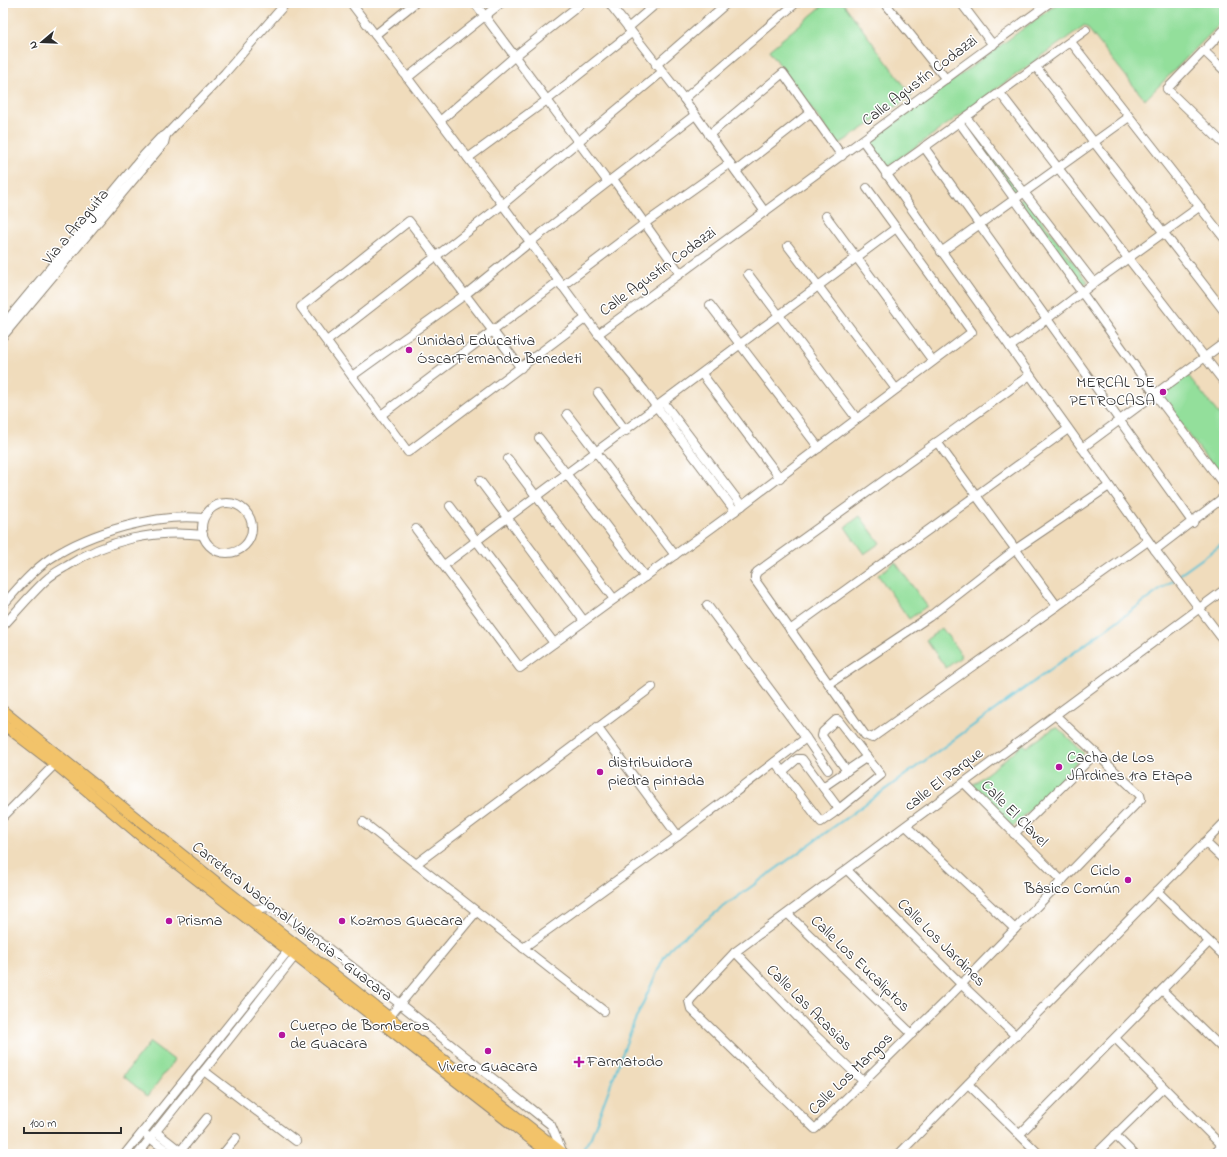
<svg xmlns="http://www.w3.org/2000/svg" width="1227" height="1157" font-family="'Indie Flower',sans-serif">
	<style>
		.green { fill: #93df9b; stroke: #5f8563 }
		.lines { fill: none; stroke-linecap: round; stroke-linejoin: round }
		.stream { stroke: #59c2d6; stroke-width: 2 }
		.minor-casing { stroke: #8e8474; stroke-width: 10 }
		.major-casing { stroke: #8e8474; stroke-width: 12 }
		.minor { stroke: #fff; stroke-width: 8 }
		.major { stroke: #f2c36a; stroke-width: 10 }
		.poi-dot { fill: #b5179e; stroke: #fff; stroke-width: 1.5 }
		.labels { text-anchor: middle; dominant-baseline: central; stroke-width: 3; stroke-linejoin: round; paint-order: stroke }
		.street-label { font-size: 16px; fill: #2b2b2b; stroke: #fff }
		.poi-label { font-size: 16px; fill: #2b2b2b; stroke: #fff; text-anchor: start }
	</style>
	<rect width="100%" height="100%" fill="#fff"/>
	<filter id="ink" filterUnits="userSpaceOnUse"><feTurbulence type="fractalNoise" baseFrequency=".025" numOctaves="2"/><feDisplacementMap in="SourceGraphic" scale="8" xChannelSelector="R" yChannelSelector="G"/><feConvolveMatrix kernelMatrix="1 2 1 2 8 2 1 2 1" color-interpolation-filters="sRGB"/></filter>
	<filter id="wash" filterUnits="userSpaceOnUse"><feTurbulence type="fractalNoise" baseFrequency=".012" numOctaves="4" result="noise"/><feDisplacementMap in="SourceGraphic" scale="16" xChannelSelector="R" yChannelSelector="G"/><feGaussianBlur stdDeviation="0.9" result="paint"/><feColorMatrix in="noise" values="0 0 0 0 0 0 0 0 0 0 0 0 0 0 0 0 0 1.4 0 .05"/><feComposite in="paint" operator="in"/></filter>
	<g filter="url(#wash)">
		<rect width="100%" height="100%" fill="#f0dcbc"/>
		<g class="green">
			<polygon points="826,3 843,3 912,96 838,145 769,50"/>
			<polygon points="1058,3 1224,3 1224,20 1145,100 1085,25 885,169 868,143"/>
			<polygon points="966,122 1019,191 1015,194 964,123"/>
			<polygon points="1024,196 1088,282 1082,287 1019,200"/>
			<polygon points="1187,374 1224,421 1224,482 1159,394"/>
			<polygon points="860,516 880,543 864,554 845,527"/>
			<polygon points="895,562 927,606 909,619 878,575"/>
			<polygon points="942,628 962,656 946,668 926,640"/>
			<polygon points="1054,728 1058,728 1084,753 1060,781 1013,827 971,786 1024,744 1027,747"/>
			<polygon points="150,1042 174,1060 148,1096 123,1076"/>
		</g>
		<g class="lines">
			<g class="stream">
				<polyline points="1178,576 1224,543"/>
				<polyline points="580,1154 591,1137 633,1025 664,957 673,945 722,908 1175,579"/>
			</g>
		</g>
	</g>
	<g filter="url(#ink)">
		<g class="lines">
			<g class="minor-casing">
				<g id="minor">
					<polyline points="351,3 468,158 598,334 1049,3"/>
					<polyline points="475,3 608,182"/>
					<polyline points="609,3 684,99 765,212"/>
					<polyline points="885,3 946,79"/>
					<polyline points="961,3 993,45"/>
					<polyline points="628,28 657,3"/>
					<polyline points="1224,30 1167,89 1224,144"/>
					<polyline points="375,35 415,3"/>
					<polyline points="1071,42 1224,238"/>
					<polyline points="1204,51 1224,70"/>
					<polyline points="656,65 727,3"/>
					<polyline points="1036,67 1224,311"/>
					<polyline points="407,78 501,3"/>
					<polyline points="1000,93 1224,382"/>
					<polyline points="684,99 796,3"/>
					<polyline points="966,117 1094,283"/>
					<polyline points="440,121 515,56 582,3"/>
					<polyline points="959,122 1155,394 1224,485"/>
					<polyline points="709,135 783,73 842,156"/>
					<polyline points="863,141 1155,550 1224,641"/>
					<polyline points="924,147 1193,523"/>
					<polyline points="468,158 547,100 631,33"/>
					<polyline points="736,171 811,112"/>
					<polyline points="886,175 1086,30"/>
					<polyline points="613,179 680,273"/>
					<polyline points="826,216 933,361"/>
					<polyline points="788,246 896,389"/>
					<polyline points="941,252 1129,117"/>
					<polyline points="748,274 857,419"/>
					<polyline points="562,286 644,224 730,163"/>
					<polyline points="710,305 819,448"/>
					<polyline points="3,325 144,155 160,138 166,135 225,73 286,3"/>
					<polyline points="598,334 644,390 735,511"/>
					<polyline points="3,336 164,143 166,135"/>
					<polyline points="327,341 502,205 662,72"/>
					<polyline points="1010,347 1094,283 1199,207"/>
					<polyline points="521,368 409,221 301,307 408,452 586,318"/>
					<polyline points="702,374 780,478"/>
					<polyline points="1030,375 757,572 755,576 755,580 865,735 872,738 1148,541"/>
					<polyline points="352,376 466,294 529,243 695,115"/>
					<polyline points="598,393 626,431"/>
					<polyline points="664,403 742,506"/>
					<polyline points="567,414 675,555"/>
					<polyline points="381,415 559,281"/>
					<polyline points="539,438 645,577"/>
					<polyline points="937,442 1057,606"/>
					<polyline points="1082,448 1224,343"/>
					<polyline points="508,459 614,599"/>
					<polyline points="480,481 584,621"/>
					<circle cx="227" cy="528" r="25"/>
					<polyline points="450,506 554,643"/>
					<polyline points="416,529 520,668 735,511 972,332 867,188"/>
					<polyline points="1155,550 1224,497"/>
					<polyline points="444,565 896,228"/>
					<path d="M3,605C17,589 33,570 51,558C91,532 157,513 203,518"/>
					<path d="M3,626C17,611 31,594 46,580C52,574 60,570 67,566C107,540 155,529 203,535"/>
					<polyline points="790,630 1068,429"/>
					<polyline points="829,684 929,617 1016,549 1109,486"/>
					<polyline points="1055,715 1140,795 1141,799 950,996 815,1129 691,1009 689,1001 735,952 1224,590"/>
					<polyline points="806,738 828,770"/>
					<polyline points="775,762 821,822 834,813 881,775 838,720 836,720 823,732 822,736 847,771"/>
					<polyline points="782,772 797,759 802,759 839,809"/>
					<polyline points="964,783 1062,881"/>
					<polyline points="823,787 867,757"/>
					<polyline points="3,817 59,760"/>
					<polyline points="363,822 416,864"/>
					<polyline points="906,826 1015,929"/>
					<polyline points="1014,834 1096,753"/>
					<polyline points="678,836 806,738 707,605"/>
					<polyline points="1205,842 1224,860"/>
					<polyline points="847,870 961,984 1016,1036"/>
					<polyline points="1157,891 1224,956"/>
					<polyline points="253,910 267,907 281,912 395,1000 551,1125 563,1153"/>
					<polyline points="788,914 912,1034"/>
					<polyline points="523,948 678,836 597,727"/>
					<polyline points="735,952 814,1034 864,1082"/>
					<polyline points="1162,990 1224,1050"/>
					<polyline points="604,1011 416,864 652,687"/>
					<polyline points="386,1021 476,912"/>
					<polyline points="1115,1038 1222,1146"/>
					<polyline points="204,1071 296,1141"/>
					<polyline points="968,1084 1039,1154"/>
					<polyline points="156,1132 184,1154"/>
					<polyline points="1020,1134 1209,942"/>
					<polyline points="146,1135 171,1154"/>
					<polyline points="1115,1135 1134,1154"/>
					<polyline points="125,1154 291,947"/>
					<polyline points="138,1154 299,951"/>
					<polyline points="178,1154 207,1118"/>
					<polyline points="223,1154 236,1138"/>
					<polyline points="899,1154 1224,823"/>
					<polyline points="1096,1154 1163,1088"/>
					<polyline points="1214,1154 1224,1144"/>
				</g>
			</g>
			<g class="major-casing">
				<g id="major">
					<polyline points="3,711 226,890 564,1154"/>
					<polyline points="3,724 55,764 141,836 550,1154"/>
				</g>
			</g>
			<use href="#minor" class="minor"/>
			<use href="#major" class="major"/>
		</g>
	</g>
	<g class="poi-dot">
		<circle cx="409" cy="350" r="4"/>
		<circle cx="1163" cy="392" r="4"/>
		<circle cx="1059" cy="767" r="4"/>
		<circle cx="600" cy="772" r="4"/>
		<circle cx="1128" cy="880" r="4"/>
		<circle cx="169" cy="921" r="4"/>
		<circle cx="342" cy="921" r="4"/>
		<circle cx="282" cy="1035" r="4"/>
		<circle cx="488" cy="1051" r="4"/>
		<path d="M577 1056h4v4h4v4h-4v4h-4v-4h-4v-4h4z"/>
	</g>
	<g class="labels">
		<g class="street-label">
			<text transform="translate(920 81) rotate(-37)">Calle Agustín Codazzi</text>
			<text transform="translate(76 227) rotate(-50)">Via a Araguita</text>
			<text transform="translate(658 272) rotate(-36)">Calle Agustín Codazzi</text>
			<text transform="translate(944 780) rotate(-37)">calle El Parque</text>
			<text transform="translate(1014 814) rotate(45)">Calle El Clavel</text>
			<text transform="translate(292 922) rotate(38)">Carretera Nacional Valencia - Guacara</text>
			<text transform="translate(941 943) rotate(45)">Calle Los Jardines</text>
			<text transform="translate(860 964) rotate(44)">Calle Los Eucaliptos</text>
			<text transform="translate(809 1008) rotate(45)">Calle Las Acasias</text>
			<text transform="translate(851 1074) rotate(-44)">Calle Los Mangos</text>
		</g>
		<g class="poi-label">
			<text x="417" y="341">Unidad Educativa<tspan x="417" dy="18">ÓscarFernando Benedeti</tspan></text>
			<text x="1155" y="383" text-anchor="end">MERCAL DE<tspan x="1155" dy="18">PETROCASA</tspan></text>
			<text x="1067" y="758">Cacha de Los<tspan x="1067" dy="18">JArdines 1ra Etapa</tspan></text>
			<text x="608" y="763">distribuidora<tspan x="608" dy="18">piedra pintada</tspan></text>
			<text x="1120" y="871" text-anchor="end">Ciclo<tspan x="1120" dy="18">Básico Común</tspan></text>
			<text x="177" y="921">Prisma</text>
			<text x="350" y="921">Kozmos Guacara</text>
			<text x="290" y="1026">Cuerpo de Bomberos<tspan x="290" dy="18">de Guacara</tspan></text>
			<text x="587" y="1062">Farmatodo</text>
			<text x="488" y="1067" text-anchor="middle">Vivero Guacara</text>
		</g>
	</g>
	<rect width="1227" height="1157" fill="none" stroke="#fff" stroke-width="16"/>
	<g transform="translate(42 42) rotate(251)" stroke="#ffffff" stroke-width="3" paint-order="stroke">
	<path d="M0-3L7 15L0 10L-7 15Z" fill="#2b2b2b"/>
	<text y="-6" font-size="11" font-weight="bold" text-anchor="middle" fill="#2b2b2b">N</text>
	</g>
	<path d="M24 1127v6h97v-6" fill="none" stroke="#2b2b2b" stroke-width="2"/>
	<text x="30" y="1127" font-size="12" fill="#2b2b2b" stroke="#ffffff" stroke-width="3" paint-order="stroke">100 m</text>
</svg>
